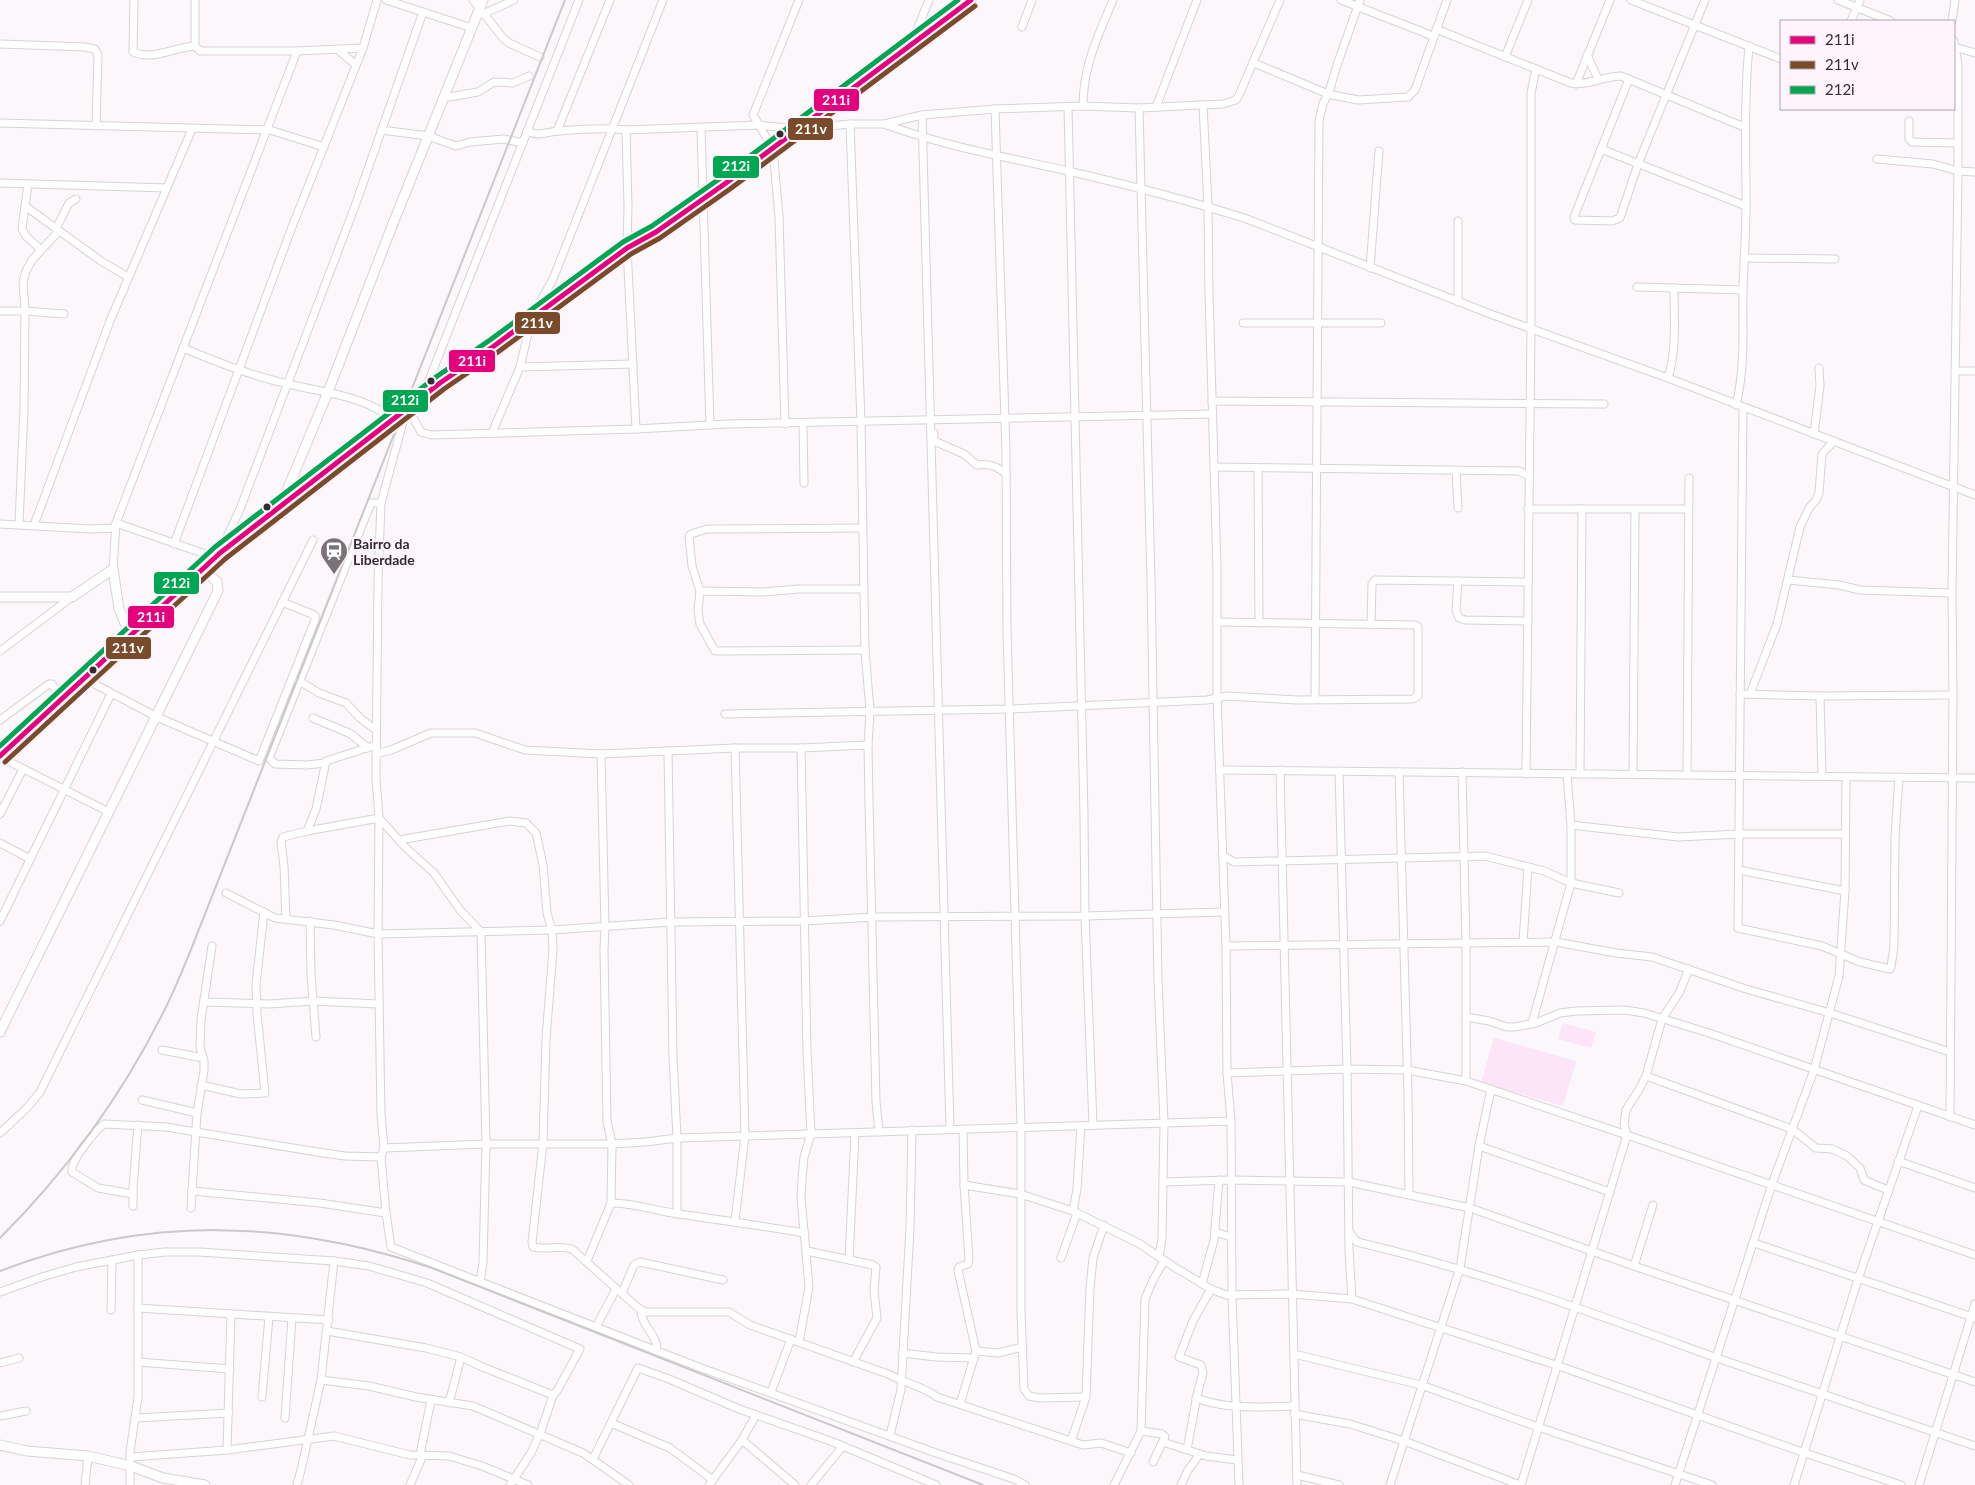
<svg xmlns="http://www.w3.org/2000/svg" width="1975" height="1485" font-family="Lato,sans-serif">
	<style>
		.green { fill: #fce5f7 }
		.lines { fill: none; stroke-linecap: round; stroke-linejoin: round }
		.minor-casing { stroke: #d8d2d7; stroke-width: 9 }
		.tertiary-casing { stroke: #d8d2d7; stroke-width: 11 }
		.secondary-casing { stroke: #d8d2d7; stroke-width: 11 }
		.minor { stroke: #fffefe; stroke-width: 7 }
		.tertiary { stroke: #fffefe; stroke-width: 9 }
		.secondary { stroke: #eff4f1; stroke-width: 9 }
		.rail { stroke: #cac8ca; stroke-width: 2 }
		.bus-1-casing { stroke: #fff4fc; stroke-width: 9 }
		.bus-2-casing { stroke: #fff4fc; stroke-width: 9 }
		.bus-3-casing { stroke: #fff4fc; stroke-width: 9 }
		.bus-1 { stroke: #e5007d; stroke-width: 5 }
		.bus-2 { stroke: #7a4b2a; stroke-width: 5 }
		.bus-3 { stroke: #00a651; stroke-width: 5 }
		.bus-dot { fill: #322c31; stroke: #fff4fc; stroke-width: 2 }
		.labels { text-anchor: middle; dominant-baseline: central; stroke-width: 4.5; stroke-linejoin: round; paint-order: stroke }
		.poi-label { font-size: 14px; font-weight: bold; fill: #322c31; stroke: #fff4fc; text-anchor: start }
		.line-badge { stroke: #fff4fc; stroke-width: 2 }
		.badge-label { font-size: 14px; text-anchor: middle; font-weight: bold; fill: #fff }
	</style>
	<rect width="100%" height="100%" fill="#fcf7fb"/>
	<g class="green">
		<polygon points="1563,1023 1596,1032 1591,1048 1558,1039"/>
		<polygon points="1494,1038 1576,1061 1563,1106 1481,1083"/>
	</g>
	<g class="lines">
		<g class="minor-casing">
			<g id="minor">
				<path d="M134,0L133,52C153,61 175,47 195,46"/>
				<polyline points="195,0 195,46 200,51 297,51 363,48"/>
				<polyline points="386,0 472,28"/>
				<polyline points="473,0 503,38 509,43 540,57"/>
				<polyline points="1341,0 1433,36"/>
				<polyline points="1631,0 1781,59"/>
				<polyline points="1838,0 1891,21"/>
				<polyline points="483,14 514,0"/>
				<polyline points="1851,21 1860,0"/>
				<polyline points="1952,21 1955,0"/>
				<polyline points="1022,27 1032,0"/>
				<path d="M1436,29L1571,83C1588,86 1604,76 1621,76L1744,127"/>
				<polyline points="917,40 918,27 929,0"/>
				<polyline points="0,44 85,47 95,49 98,55 96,126"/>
				<polyline points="1954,47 1975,53"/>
				<polyline points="337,49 356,65"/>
				<polyline points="1587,55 1598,79"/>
				<polyline points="1505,57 1528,0"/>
				<polyline points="1254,63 1328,94 1358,100 1408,97 1415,90 1447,0"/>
				<polyline points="1629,79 1574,217 1575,220 1612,221 1620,218 1638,164 1705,0"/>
				<polyline points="1576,84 1610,0"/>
				<polyline points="443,98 478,92 494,82 513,83 529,76"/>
				<polyline points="1203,105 1208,206 1209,293 1217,569 1217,697 1226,946 1227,1073 1231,1121 1232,1296 1239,1485"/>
				<path d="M1083,106C1083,66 1098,36 1113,0"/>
				<polyline points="1068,107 1084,815 1085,916 1093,1125"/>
				<polyline points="1156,107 1197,0"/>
				<polyline points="1139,108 1151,581 1158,981 1164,1122 1162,1239 1159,1256"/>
				<polyline points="995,109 1006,452 1007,631 1021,1127 1021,1312 1024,1389 1029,1396 1039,1398 1086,1397"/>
				<polyline points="922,115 950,1129"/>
				<polyline points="1909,121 1909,139 1912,142 1958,143"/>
				<polyline points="0,123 270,130 324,147"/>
				<polyline points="850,124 861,422 865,650 870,711 868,745 869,802 876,1102 879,1132"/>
				<path d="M884,124C944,146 1006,157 1068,171C1128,185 1188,200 1247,219L1493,315L1668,378L1975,495"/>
				<polyline points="701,128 710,425"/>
				<polyline points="381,130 428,136 456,146 470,142 504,139 523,143"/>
				<polyline points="626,130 628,206 627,248 636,429"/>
				<path d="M527,131C538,137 547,132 558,131C580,129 604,127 626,130L758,125L798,129L850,124H884L922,115L995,109L1083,106L1139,108L1223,104L1236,100L1239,95L1280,0"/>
				<polyline points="557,131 610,0"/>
				<polyline points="1601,149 1746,206"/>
				<polyline points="1877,159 1933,164 1958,171 1975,172"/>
				<polyline points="0,183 167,188"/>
				<polyline points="28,184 22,229 26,236 41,250"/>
				<polyline points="25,206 101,261 128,277"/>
				<polyline points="1458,221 1458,302"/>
				<polyline points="56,229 69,203 76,199"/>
				<polyline points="1744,258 1835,259"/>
				<polyline points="1370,268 1379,151"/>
				<polyline points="1637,287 1743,290"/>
				<polyline points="0,311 25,311 64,314"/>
				<polyline points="1243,323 1381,323"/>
				<path d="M183,348C217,362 252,376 288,384C321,392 357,395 386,414L390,419L389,424"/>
				<polyline points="520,367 633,364"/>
				<polyline points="1955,371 1975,371"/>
				<path d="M1668,378C1677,350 1674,318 1674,288"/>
				<polyline points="416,400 429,380 579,0"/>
				<polyline points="1212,401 1604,404"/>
				<path d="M1736,405C1746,364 1742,329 1743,288C1744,260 1746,233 1746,205C1746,152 1744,99 1749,46"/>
				<polyline points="1743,408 1738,928 1822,946 1860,962 1890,969 1891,967 1894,946 1895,838 1899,777"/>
				<polyline points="408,409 421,432 431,435 636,429 728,424 1212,414"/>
				<polyline points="406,411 381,503 378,581 376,778 379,818 378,934 381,1115 384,1148 381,1157 386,1213 391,1247 701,1368 936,1453 1014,1479 1025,1485"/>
				<polyline points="785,424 779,217 773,149 753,115 799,0"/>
				<polyline points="803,424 804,483"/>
				<polyline points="492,433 520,367 532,317 553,279 663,0"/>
				<path d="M934,433V441L964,454L977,465C989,463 997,466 1006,474"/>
				<polyline points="1814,434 1820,386 1819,368"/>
				<polyline points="1215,467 1519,471 1529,476"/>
				<polyline points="1258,468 1259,623"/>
				<polyline points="1456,471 1458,508"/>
				<polyline points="1528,509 1688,509"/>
				<polyline points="116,523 214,557"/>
				<polyline points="0,524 90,529 115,528"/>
				<polyline points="19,524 24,408 25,311 23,282 26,271 32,260 59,231"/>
				<polyline points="34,525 110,321 192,129"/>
				<polyline points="174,544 292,227 363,48 377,0"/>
				<polyline points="220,552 240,509 355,206 423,12"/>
				<polyline points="113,569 116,523 297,51"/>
				<polyline points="1788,580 1839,585 1860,590 1952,593"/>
				<polyline points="1458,581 1456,610 1459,618 1465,620 1528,621"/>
				<polyline points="864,589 799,589 763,592 700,591 698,610 700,624 715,651 865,650"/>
				<polyline points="700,591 692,566 689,536 691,534 707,529 862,528"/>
				<polyline points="1371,625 1372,584 1375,580 1528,582"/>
				<polyline points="0,651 72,597"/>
				<polyline points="85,679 157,717 259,761 315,620 315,616 312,614 282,602"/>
				<polyline points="299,681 319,693 346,703 360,718 376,730"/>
				<polyline points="1740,694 1820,696 1953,695"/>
				<polyline points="1750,694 1777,624 1800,527 1809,508 1816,500 1819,493 1822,454 1834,441"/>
				<polyline points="1820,696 1822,776"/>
				<polyline points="1315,699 1319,121 1323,104 1330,89 1336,68 1360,0"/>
				<polyline points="725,714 1010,709 1207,700 1227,696 1297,700 1413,699 1418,696 1418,627 1416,625 1217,622"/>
				<polyline points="313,718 351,734 368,748"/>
				<polyline points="0,720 49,684 52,684 61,701"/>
				<polyline points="735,748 745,1136 735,1221"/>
				<polyline points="668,751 673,1057 677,1138 677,1214"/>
				<polyline points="376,754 391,750 431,733 475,733 525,750 601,754 735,748 801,748 868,745"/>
				<polyline points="0,757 109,812"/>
				<polyline points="325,763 307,765 275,764 269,758 371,503 381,503"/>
				<polyline points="1220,770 1975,778"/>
				<polyline points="1280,770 1297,1485"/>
				<polyline points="1339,771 1347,1069 1349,1250 1352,1299"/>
				<polyline points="1399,772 1408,1093 1409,1194"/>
				<polyline points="1462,772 1466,943 1466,1081"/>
				<polyline points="1526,774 1531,329 1531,93 1536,69"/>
				<polyline points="1580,774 1582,509"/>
				<polyline points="1633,774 1635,510"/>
				<polyline points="1687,774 1689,478"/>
				<polyline points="0,814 23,769"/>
				<polyline points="1571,825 1678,837 1740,834 1845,834"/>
				<polyline points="307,831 316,809 326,761 376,745"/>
				<path d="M399,840L510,821L526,823L536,833L543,865L547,913L552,930L553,949L546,1039L543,1143L532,1242L533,1247C547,1250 559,1245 572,1249L637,1307L645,1312H729L750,1325L888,1374C903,1382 924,1387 937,1397L1083,1445L1101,1443L1131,1453"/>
				<polyline points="0,843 30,859"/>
				<polyline points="1222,855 1234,862 1485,856 1544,871 1571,883 1619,893"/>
				<polyline points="1739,870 1845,891"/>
				<polyline points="226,893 275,918 334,925 378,934 552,930 671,922 805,921 873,917 1085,916 1223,912"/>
				<polyline points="286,919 284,866 281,842 283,837 307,831 379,818 406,848 434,873 460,910 481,932 486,1144 483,1262 480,1282"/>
				<polyline points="0,921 111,694"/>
				<polyline points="310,921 311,975 316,1037"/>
				<polyline points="1523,942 1528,867"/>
				<polyline points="1226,946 1556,942 1616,953 1652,957 1746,989 1830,1013 1950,1052"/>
				<polyline points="204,1002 269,1004 313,1001 379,1004"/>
				<polyline points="1466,1017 1489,1021 1507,1027 1514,1027 1536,1023 1560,1013 1576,1011 1625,1010 1644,1013 1709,1033 1975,1125"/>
				<polyline points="1532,1023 1571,883 1571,825 1567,774"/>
				<polyline points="162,1050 203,1058"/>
				<polyline points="1227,1073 1347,1069 1407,1070 1466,1081 1627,1135 1975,1255"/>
				<polyline points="1646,1076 1792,1129 1816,1148 1832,1149 1847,1156 1860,1168 1864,1180 1888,1190"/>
				<polyline points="201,1085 241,1094 265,1093 257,1013 256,984 264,912"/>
				<polyline points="142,1100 197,1113"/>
				<polyline points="1950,1117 1953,695 1952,593 1958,171 1958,65 1954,41"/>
				<polyline points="0,1133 27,1108 40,1092 313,540"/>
				<polyline points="1479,1146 1610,1192"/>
				<polyline points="384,1148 486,1144 612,1144 646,1142 677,1138 745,1136 1231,1121"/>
				<polyline points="1898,1161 1975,1188"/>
				<polyline points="1163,1182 1231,1180 1349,1182 1470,1208 1634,1266 1975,1382"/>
				<polyline points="964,1185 1020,1194 1073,1211 1140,1244 1174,1267 1211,1289 1226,1295 1292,1294 1352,1299 1556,1365 1805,1453 1901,1485"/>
				<polyline points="192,1191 320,1203 386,1213"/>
				<path d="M133,1194L98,1188L72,1172C70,1161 95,1131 104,1124L166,1127L317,1152L345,1156L381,1157"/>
				<path d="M611,1203C635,1203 656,1211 679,1214C721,1220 763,1226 805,1233"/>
				<polyline points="133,1206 133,1188 138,1125"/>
				<polyline points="191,1208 197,1113 204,1071 204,1061 200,1047 201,1020 212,946"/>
				<polyline points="1073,1211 1077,1189 1081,1126"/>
				<polyline points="1215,1232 1231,1237"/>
				<path d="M1350,1233L1357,1242C1481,1271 1598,1315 1717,1358C1803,1388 1889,1416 1975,1446"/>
				<polyline points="1754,1243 1975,1318"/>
				<polyline points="807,1251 873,1265 876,1267 874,1291 877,1318 853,1362"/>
				<polyline points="1061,1258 1077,1213"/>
				<polyline points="849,1260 855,1133"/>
				<polyline points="587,1261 611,1203 612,1144 607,1121 604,950 605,927 601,754"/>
				<polyline points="1634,1266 1653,1205"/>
				<polyline points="1202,1284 1214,1240 1219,1180"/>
				<polyline points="0,1292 42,1277 76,1267 138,1255 165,1252 199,1252 334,1261 369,1266 427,1283 580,1349 557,1391 553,1395 541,1431 531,1453 510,1485"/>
				<polyline points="622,1293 634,1265 640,1262 723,1280"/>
				<polyline points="138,1308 329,1320"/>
				<polyline points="111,1310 112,1261"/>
				<path d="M641,1311C641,1326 660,1337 656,1351"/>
				<polyline points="596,1327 616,1289"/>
				<polyline points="327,1331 426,1348 461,1357 480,1366 553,1395"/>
				<polyline points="799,1342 809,1287 801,1198 802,1179 804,1157 811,1134 807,1051 801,748"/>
				<polyline points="976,1351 998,1353 1023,1347"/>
				<polyline points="902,1353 936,1357 974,1358"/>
				<polyline points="1294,1354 1421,1385 1538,1427 1712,1485"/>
				<polyline points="138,1362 230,1369"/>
				<polyline points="0,1363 19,1358"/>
				<polyline points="321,1380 369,1386 416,1397 473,1406 583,1453 629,1485"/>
				<polyline points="771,1392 791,1339"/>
				<polyline points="262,1397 269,1317"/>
				<path d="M1196,1398C1228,1410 1260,1407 1294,1406"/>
				<polyline points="449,1403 461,1357"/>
				<polyline points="960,1404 976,1351 958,1270 959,1267 968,1264 969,1260 964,1185 963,1129"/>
				<polyline points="1294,1414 1350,1424 1404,1441 1520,1485"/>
				<polyline points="0,1416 26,1411"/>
				<polyline points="136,1418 229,1413"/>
				<polyline points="285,1418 292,1318"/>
				<polyline points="611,1423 670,1448 713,1480"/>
				<polyline points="1141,1431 1162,1434 1165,1437 1153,1462"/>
				<polyline points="890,1435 901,1390 910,1228 912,1130"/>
				<polyline points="742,1440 795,1485"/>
				<polyline points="1071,1441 1086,1397 1090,1288 1093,1258 1104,1225"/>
				<polyline points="1163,1442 1206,1456 1237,1460"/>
				<polyline points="227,1450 231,1314"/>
				<polyline points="1187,1450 1197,1395 1203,1373 1201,1365 1179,1357 1193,1321 1211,1289"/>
				<polyline points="420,1455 431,1400"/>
				<polyline points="131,1457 227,1450 334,1436 410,1455 449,1456 482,1466 528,1485"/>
				<polyline points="593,1459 638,1368 669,1379 739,1409 833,1442 936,1485"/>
				<polyline points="1297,1475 1339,1485"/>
				<polyline points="85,1485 88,1456"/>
				<polyline points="130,1485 130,1452 138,1397 138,1255"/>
				<polyline points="297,1485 302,1466 321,1380 334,1261"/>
				<polyline points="410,1485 423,1455"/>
				<polyline points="709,1485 742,1440 756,1415"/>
				<polyline points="811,1485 843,1446"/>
				<polyline points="1114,1485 1141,1431 1145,1299 1153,1280 1164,1261"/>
				<polyline points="1181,1485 1188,1470 1200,1454"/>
				<polyline points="1390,1485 1460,1268 1479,1146 1491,1089"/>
				<polyline points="1521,1485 1627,1135 1624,1124 1626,1110 1640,1088 1646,1076 1662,1019 1679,993 1689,969"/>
				<polyline points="1675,1485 1772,1184 1814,1070 1839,976 1845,891 1846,777"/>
				<polyline points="1794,1485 1858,1279 1918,1106"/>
				<polyline points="1919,1485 1975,1304"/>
			</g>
		</g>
		<g class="tertiary-casing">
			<g id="tertiary">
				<polyline points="277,508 283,500 328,392 392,226 483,0"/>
				<polyline points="113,569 119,609 131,637"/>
				<polyline points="0,597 72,597 113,569"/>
				<polyline points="0,1032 218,591 217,582 203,568"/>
				<polyline points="0,1445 27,1451 88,1456 131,1466 163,1478 205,1485"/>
			</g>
		</g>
		<g class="secondary-casing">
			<polyline id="secondary" points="0,756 131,637 220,553 389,424 440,383 494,346 627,248 656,232 726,183 971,0"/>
		</g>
		<use href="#minor" class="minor"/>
		<use href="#tertiary" class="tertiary"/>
		<use href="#secondary" class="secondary"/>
		<g class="rail">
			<path d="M0,1238C65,1173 122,1095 163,1013C174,992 183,969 192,947L565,0"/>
			<path d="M0,1271C147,1215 284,1219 432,1268L983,1485"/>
		</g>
		<g class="bus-1-casing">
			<polyline id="bus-1" points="0,756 220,553 440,383 494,346 627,248 656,232 726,183 971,0"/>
		</g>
		<g class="bus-2-casing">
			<polyline id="bus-2" points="5,762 225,559 444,389 498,352 631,254 660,238 730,189 975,6"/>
		</g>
		<g class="bus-3-casing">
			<polyline id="bus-3" points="0,746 215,547 436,377 490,340 623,242 652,226 722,177 958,0"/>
		</g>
		<use href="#bus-1" class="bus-1"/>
		<use href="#bus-2" class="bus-2"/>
		<use href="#bus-3" class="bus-3"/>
	</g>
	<defs>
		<g id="station-pin" transform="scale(1.4375)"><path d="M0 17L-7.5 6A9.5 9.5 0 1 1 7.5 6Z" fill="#797378" stroke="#fff4fc"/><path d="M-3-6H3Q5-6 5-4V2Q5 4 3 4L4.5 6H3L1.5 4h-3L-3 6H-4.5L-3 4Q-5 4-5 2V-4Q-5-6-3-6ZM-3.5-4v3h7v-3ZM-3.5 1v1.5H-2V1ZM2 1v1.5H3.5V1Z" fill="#fff"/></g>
	</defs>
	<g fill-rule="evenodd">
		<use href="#station-pin" x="334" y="551"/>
	</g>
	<g class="bus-dot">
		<circle cx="780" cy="134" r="4.5"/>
		<circle cx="431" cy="381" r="4.5"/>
		<circle cx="267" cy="507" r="4.5"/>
		<circle cx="93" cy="670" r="4.5"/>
	</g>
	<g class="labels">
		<g class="poi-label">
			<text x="353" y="543">Bairro da<tspan x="353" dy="16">Liberdade</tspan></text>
		</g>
	</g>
	<g class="line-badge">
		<rect x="813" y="88" width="47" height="24" rx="5" fill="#e5007d"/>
		<rect x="787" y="117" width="47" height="24" rx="5" fill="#7a4b2a"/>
		<rect x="712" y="155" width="48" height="24" rx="5" fill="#00a651"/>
		<rect x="514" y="311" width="47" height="24" rx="5" fill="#7a4b2a"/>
		<rect x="448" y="349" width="48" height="24" rx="5" fill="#e5007d"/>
		<rect x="382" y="389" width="47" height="24" rx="5" fill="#00a651"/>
		<rect x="153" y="571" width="47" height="24" rx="5" fill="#00a651"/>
		<rect x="127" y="605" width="48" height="24" rx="5" fill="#e5007d"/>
		<rect x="105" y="636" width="47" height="24" rx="5" fill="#7a4b2a"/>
	</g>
	<g class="badge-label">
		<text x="836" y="105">211i</text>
		<text x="811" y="134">211v</text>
		<text x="736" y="171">212i</text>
		<text x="537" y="328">211v</text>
		<text x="472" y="366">211i</text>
		<text x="405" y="405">212i</text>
		<text x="176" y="588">212i</text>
		<text x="151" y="622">211i</text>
		<text x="128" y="653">211v</text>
	</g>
	<rect x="1780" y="20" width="175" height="90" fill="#fff4fc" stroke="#ada4ab"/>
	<rect x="1790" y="36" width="25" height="8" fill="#e5007d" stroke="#ada4ab"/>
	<text x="1825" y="45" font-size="15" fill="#322c31">211i</text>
	<rect x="1790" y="61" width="25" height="8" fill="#7a4b2a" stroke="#ada4ab"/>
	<text x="1825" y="70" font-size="15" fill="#322c31">211v</text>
	<rect x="1790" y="86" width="25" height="8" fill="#00a651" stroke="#ada4ab"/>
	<text x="1825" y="95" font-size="15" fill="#322c31">212i</text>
</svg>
